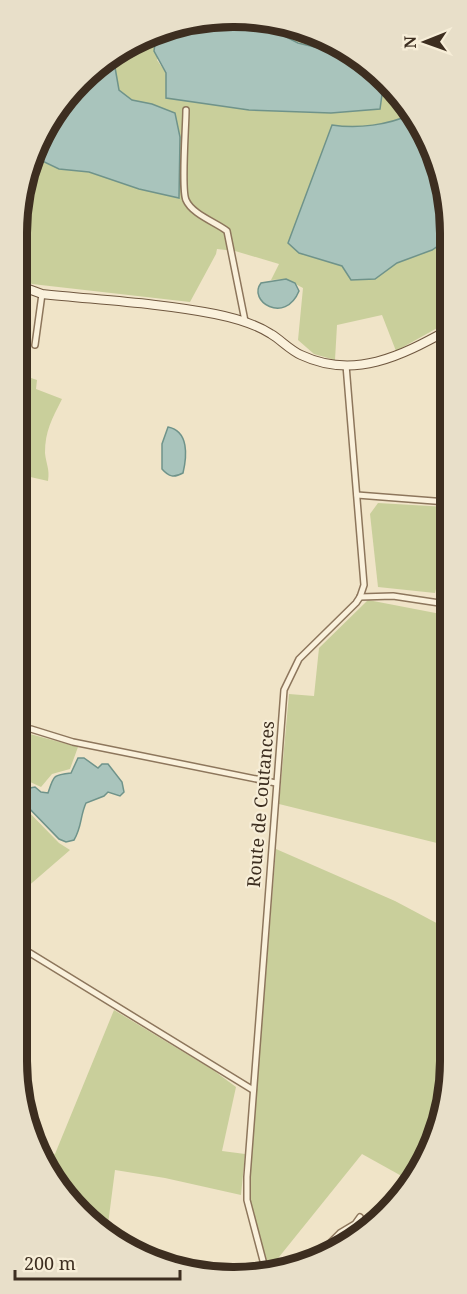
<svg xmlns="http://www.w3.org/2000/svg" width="467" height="1294" font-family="'Noto Serif',serif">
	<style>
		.green { fill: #c9cf9b }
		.water { fill: #a9c4bc; stroke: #6f938a; stroke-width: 1.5 }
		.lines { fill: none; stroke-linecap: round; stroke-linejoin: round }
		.street-casing { stroke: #8d765c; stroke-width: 8 }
		.secondary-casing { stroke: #6f573f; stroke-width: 10 }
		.street { stroke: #faf1dc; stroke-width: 5 }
		.secondary { stroke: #faf1dc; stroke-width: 8 }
		.labels { text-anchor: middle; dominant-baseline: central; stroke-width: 4.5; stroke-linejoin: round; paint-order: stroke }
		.street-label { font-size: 18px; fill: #3d2e20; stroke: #f7eed8 }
		.rim { fill: none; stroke: #3d2e20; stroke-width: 8 }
	</style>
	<rect width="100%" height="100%" fill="#f0e4c8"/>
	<g class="green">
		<path d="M257,22C271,23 282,29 295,33C312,38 331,37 346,49C305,49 292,40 257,22Z"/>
		<path d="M170,30L157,60L166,73V97L249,110L331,113L380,109L384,80L396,90L412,114C388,125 358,129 332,125L312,181L299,253L342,266L375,279L397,263L432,250L448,239V322L396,351L382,315L337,325L335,360L314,354L298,340L303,288L286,279L271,280L279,264L235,251L217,249L216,254L190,302L32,284L23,280L24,178L35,154L39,159L59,169L89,172L139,189L179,198L180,137L152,104L132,100L119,90L113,56L125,46Z"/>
		<path d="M22,375L37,380L36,389L62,399C52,419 45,431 45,453C46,464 50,469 48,481L26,476L30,463L21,458Z"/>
		<polygon points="378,503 447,507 447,545 435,593 378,587 370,514"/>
		<polygon points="368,600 446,615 445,845 279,804 289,694 314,696 319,648"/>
		<polygon points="30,734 78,747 70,769 52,774 41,787 28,781 19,799 19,751"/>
		<polygon points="19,802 59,843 70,850 18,895"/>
		<polygon points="276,849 395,901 444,927 443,1116 414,1181 400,1195 407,1179 362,1154 275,1262 277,1271 268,1272 250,1200 249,1186"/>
		<polygon points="114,1010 213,1070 236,1087 222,1151 245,1154 241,1195 165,1178 115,1170 107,1232 71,1204 37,1150 55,1154"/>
	</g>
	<g class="water">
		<polygon points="205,18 257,22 298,43 323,49 346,49 384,80 380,109 331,113 249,110 166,98 166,73 154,51 156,36"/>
		<polygon points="268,22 289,24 325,39 297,34"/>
		<polygon points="113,56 119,90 132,100 152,104 175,113 180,137 179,198 139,189 89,172 59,169 38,159 35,154 61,102"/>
		<path d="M412,114L421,126L419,129L423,130L428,138L449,205L448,239L432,250L397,263L375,279L351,280L342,266L299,253L288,243L332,125C358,129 388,125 412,114Z"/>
		<path d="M286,279L295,283L299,291C285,325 247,301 261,283Z"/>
		<path d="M168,427C189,431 187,456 183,473C174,478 169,477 162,469V444Z"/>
		<path d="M78,758H84L98,768L102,764H108L122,782L124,792L120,796L108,792L104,796L86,803C80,816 82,827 74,840L66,842L59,839L25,804L30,788L35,787L41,792L48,793C54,775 53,775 71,773Z"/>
	</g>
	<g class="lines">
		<g class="street-casing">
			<g id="street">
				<path d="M186,110C186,126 181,189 186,200C192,214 215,222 227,231L245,321"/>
				<polyline points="35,345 42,294"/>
				<polyline points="357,495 447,502"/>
				<polyline points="360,597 393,596 446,604"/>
				<polyline points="31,729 73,742 276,783"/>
				<polyline points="17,945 253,1090"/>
				<polyline points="315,1258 340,1233 355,1224 360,1217"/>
				<polyline points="266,1272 247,1200 247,1177 284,690 299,659 356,603 360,597 364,585 346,365"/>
			</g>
		</g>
		<g class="secondary-casing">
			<path id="secondary" d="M23,287L42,294C99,300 159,303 215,314C235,318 254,323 271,334C281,340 290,350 301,355C354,380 401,356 448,330"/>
		</g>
		<use href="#street" class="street"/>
		<use href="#secondary" class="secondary"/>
	</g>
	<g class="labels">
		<g class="street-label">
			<text transform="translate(260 804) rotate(-85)">Route de Coutances</text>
		</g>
	</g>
	<path d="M0 0H467V1294H0ZM233 27H234A206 206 0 0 1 440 233V1061A206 206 0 0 1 234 1267H233A206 206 0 0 1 27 1061V233A206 206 0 0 1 233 27Z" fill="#e8dfc9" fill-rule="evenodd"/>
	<path class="rim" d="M233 27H234A206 206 0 0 1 440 233V1061A206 206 0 0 1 234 1267H233A206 206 0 0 1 27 1061V233A206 206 0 0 1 233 27Z"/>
	<g transform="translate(425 42) rotate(269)" stroke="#f7eed8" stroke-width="4.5" paint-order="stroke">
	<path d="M0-4.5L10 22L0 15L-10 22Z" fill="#3d2e20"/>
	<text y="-9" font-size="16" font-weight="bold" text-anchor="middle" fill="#3d2e20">N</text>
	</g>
	<path d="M15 1270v9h165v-9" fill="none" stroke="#3d2e20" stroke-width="3"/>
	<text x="24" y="1270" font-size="18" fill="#3d2e20" stroke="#f7eed8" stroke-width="4.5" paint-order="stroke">200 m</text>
</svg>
